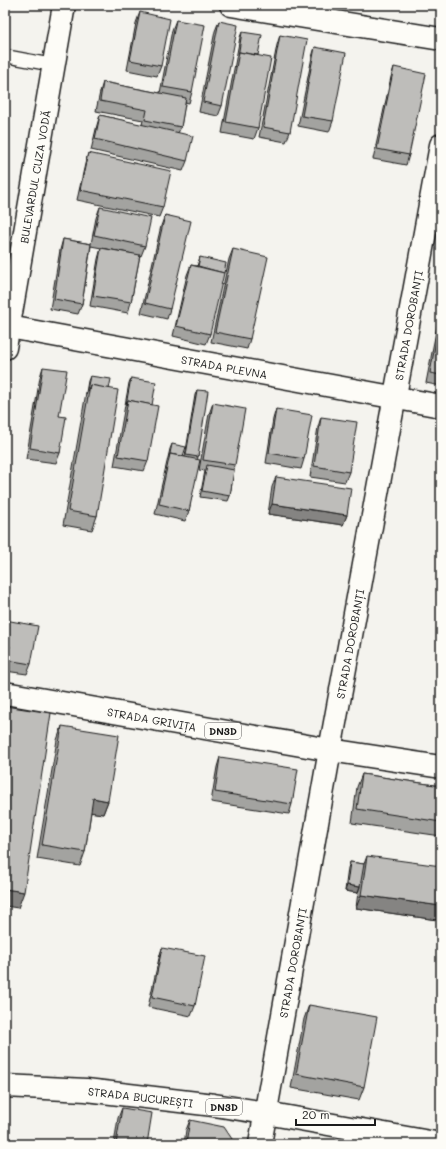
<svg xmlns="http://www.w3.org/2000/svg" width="446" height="1149" font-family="Mali,sans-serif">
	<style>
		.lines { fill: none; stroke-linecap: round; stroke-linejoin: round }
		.lane-casing { stroke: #1c1c1c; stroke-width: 15 }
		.street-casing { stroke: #1c1c1c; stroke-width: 25 }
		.primary-casing { stroke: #1c1c1c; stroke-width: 25 }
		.lane { stroke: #fdfcf7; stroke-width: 12 }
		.street { stroke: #fdfcf7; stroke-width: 22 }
		.primary { stroke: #fdfcf7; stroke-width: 22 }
		.wall { fill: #a3a3a0; stroke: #1c1c1c }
		.shaded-wall { fill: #858482; stroke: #1c1c1c }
		.building { fill: #bebdba; stroke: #1c1c1c }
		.labels { text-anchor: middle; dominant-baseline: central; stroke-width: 4; stroke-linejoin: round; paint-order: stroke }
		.shield { fill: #fdfcf7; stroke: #605f5e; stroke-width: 1 }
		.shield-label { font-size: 10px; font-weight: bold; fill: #1c1c1c }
		.street-label { font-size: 11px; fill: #1c1c1c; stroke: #fdfcf7 }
	</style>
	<rect width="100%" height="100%" fill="#f4f3ee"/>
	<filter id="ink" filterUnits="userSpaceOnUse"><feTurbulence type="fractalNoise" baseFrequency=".025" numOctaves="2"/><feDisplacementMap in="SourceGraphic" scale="8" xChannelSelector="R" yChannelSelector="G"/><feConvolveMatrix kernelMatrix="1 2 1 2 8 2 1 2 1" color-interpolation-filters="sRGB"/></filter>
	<g filter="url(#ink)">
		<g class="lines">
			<g class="lane-casing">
				<polyline id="lane" points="5,56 53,65"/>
			</g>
			<g class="street-casing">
				<g id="street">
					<polyline points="231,5 441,39"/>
					<path id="s1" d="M9,327L441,406"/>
					<path id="s2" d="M5,348L64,5"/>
					<path id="s3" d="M260,1144L330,750L441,145"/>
				</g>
			</g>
			<g class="primary-casing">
				<g id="primary">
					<path id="s4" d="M5,693L330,750L441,767"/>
					<path id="s5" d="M5,1086L86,1090L214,1105L266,1113L441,1144"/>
				</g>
			</g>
			<use href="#lane" class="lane"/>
			<use href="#street" class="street"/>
			<use href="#primary" class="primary"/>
		</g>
		<g class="wall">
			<polygon points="140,12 161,66 157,76 127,70 136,23"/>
			<polygon points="176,20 192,92 189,103 185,102 181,127 178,133 187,161 183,171 91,150 97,125 100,115 142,125 143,120 96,111 100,92 103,82 160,93 172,30"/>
			<polygon points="219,21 222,106 218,116 199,112 215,31"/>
			<polygon points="242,32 258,55 258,128 254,139 222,133 240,37"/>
			<polygon points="280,35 290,132 286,142 259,137 277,45"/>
			<polygon points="315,47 333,121 329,132 298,126 312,57"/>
			<polygon points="394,67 409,155 406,165 373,159 391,77"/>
			<polygon points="88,153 163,207 159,217 77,200 85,164"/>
			<polygon points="100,207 145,246 141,256 140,255 131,302 128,313 90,306 98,259 101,248 133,254 91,246 82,304 78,314 50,309 60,250 63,239 91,244 96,218"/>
			<polygon points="165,215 170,309 167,319 141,313 161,226"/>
			<polygon points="233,249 250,339 247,349 211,342 229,259"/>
			<polygon points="200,257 210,334 206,344 173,336 187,275 191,265 197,266"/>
			<polygon points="441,312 441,386 426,383 438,321"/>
			<polygon points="43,367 59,416 60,453 56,463 26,459 40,377"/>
			<polygon points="90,376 109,389 97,516 92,530 63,525 88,381"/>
			<polygon points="131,378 152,405 148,461 144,471 114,466 129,383"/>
			<polygon points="197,390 198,457 189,511 185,521 155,514 170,449 172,444 183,456 185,457 195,395"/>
			<polygon points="213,403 235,465 234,470 230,496 228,501 200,497 205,471 199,470 209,414"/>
			<polygon points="276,409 304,459 301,469 266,463 273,419"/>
			<polygon points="321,417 349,472 345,482 310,477 318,427"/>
			<polygon points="276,477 347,515 343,525 268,514 272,487"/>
			<polygon points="5,620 31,664 27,674 5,671 5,662 6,657 5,657"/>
			<polygon points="62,726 108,801 103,814 91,812 85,852 80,866 37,859 57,740"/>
			<polygon points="220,757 292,804 289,814 211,802 217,767"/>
			<polygon points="362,774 441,786 441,836 352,823 357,787"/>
			<polygon points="367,856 437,920 356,908 358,892 358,893 345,891 348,868 350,862 364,864"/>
			<polygon points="162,948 195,1006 191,1016 148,1007 159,958"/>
			<polygon points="309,1005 364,1087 359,1100 291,1088 304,1019"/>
			<polygon points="122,1108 147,1144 114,1144 118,1118"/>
			<polygon points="190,1120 231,1144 184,1144 186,1130"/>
		</g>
		<g class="shaded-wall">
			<polygon points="272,504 347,515 343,525 268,514"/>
			<polygon points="93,798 108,801 103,814 88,812"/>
			<polygon points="347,885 360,887 358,893 345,891"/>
			<polygon points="5,889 24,892 18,908 5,906"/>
			<polygon points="361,895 441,906 441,909 437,920 356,908"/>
		</g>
		<g class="building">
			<polygon points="140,12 170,19 161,66 130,60"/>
			<polygon points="176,20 205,25 192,92 163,87"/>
			<polygon points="219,21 238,25 222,106 203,102"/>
			<polygon points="242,32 262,35 258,55 239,52 238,57"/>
			<polygon points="280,35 307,40 290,132 263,127"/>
			<polygon points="315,47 346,53 333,121 302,116"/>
			<polygon points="239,52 271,58 258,128 226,122"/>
			<polygon points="394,67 426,74 409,155 377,149"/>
			<polygon points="103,82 186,98 181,127 145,120 147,110 100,101"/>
			<polygon points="100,115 193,136 187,161 95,139"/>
			<polygon points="88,153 171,171 163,207 80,190"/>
			<polygon points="100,207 151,218 145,246 94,235"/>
			<polygon points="165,215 191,221 170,309 145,303"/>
			<polygon points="63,239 91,244 82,304 54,299"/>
			<polygon points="101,248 140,255 131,302 93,296"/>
			<polygon points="233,249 268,257 250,339 215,332"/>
			<polygon points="200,257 226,263 224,273 198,266"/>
			<polygon points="191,265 224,273 210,334 176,326"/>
			<polygon points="441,314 441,375 430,373"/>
			<polygon points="43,367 67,370 59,416 66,417 60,453 30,448"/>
			<polygon points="90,376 111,379 109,389 90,385 86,394"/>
			<polygon points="131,378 156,382 152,405 128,400 126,405"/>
			<polygon points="90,385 118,390 97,516 68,511"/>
			<polygon points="197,390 208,391 198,457 186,455"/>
			<polygon points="128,400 158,406 148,461 118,456"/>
			<polygon points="213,403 245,409 235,465 203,460"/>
			<polygon points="276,409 312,415 304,459 269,453"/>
			<polygon points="321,417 357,422 349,472 314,466"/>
			<polygon points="172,444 186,447 183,456 170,454 169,458"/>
			<polygon points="170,454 200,460 189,511 159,504"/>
			<polygon points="207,465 234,470 230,496 202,491"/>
			<polygon points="276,477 351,488 347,515 272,504"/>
			<polygon points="5,620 38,626 31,664 7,660 10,646 5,646"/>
			<polygon points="5,706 51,713 24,892 5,889"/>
			<polygon points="62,726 119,735 108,801 93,798 85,852 42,845"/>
			<polygon points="220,757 298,769 292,804 215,792"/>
			<polygon points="362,774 441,786 441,822 357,809"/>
			<polygon points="367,856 441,866 441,906 361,895"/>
			<polygon points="350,862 364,864 360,887 347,885"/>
			<polygon points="162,948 205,956 195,1006 152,997"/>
			<polygon points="309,1005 377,1017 364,1087 296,1074"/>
			<polygon points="122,1108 152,1113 147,1144 116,1144"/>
			<polygon points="190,1120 224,1127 232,1139 231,1144 186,1144"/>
		</g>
	</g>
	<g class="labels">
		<g class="shield">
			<rect x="205" y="723" width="36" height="16" rx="3"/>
			<rect x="206" y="1099" width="36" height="16" rx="3"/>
		</g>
		<g class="shield-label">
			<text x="223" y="731">DN3D</text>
			<text x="224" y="1107">DN3D</text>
		</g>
		<g class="street-label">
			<text stroke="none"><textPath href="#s2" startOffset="174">BULEVARDUL CUZA VODĂ</textPath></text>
			<text stroke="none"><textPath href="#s3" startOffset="832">STRADA DOROBANȚI</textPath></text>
			<text stroke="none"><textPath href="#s1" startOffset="219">STRADA PLEVNA</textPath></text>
			<text stroke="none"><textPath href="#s3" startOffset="508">STRADA DOROBANȚI</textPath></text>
			<text stroke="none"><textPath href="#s4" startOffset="149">STRADA GRIVIȚA</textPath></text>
			<text stroke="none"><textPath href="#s3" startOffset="184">STRADA DOROBANȚI</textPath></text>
			<text stroke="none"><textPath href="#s5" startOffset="136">STRADA BUCUREȘTI</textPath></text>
		</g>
	</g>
	<rect width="446" height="1149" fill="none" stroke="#fdfcf7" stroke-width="20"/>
	<rect x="10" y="10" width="426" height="1129" fill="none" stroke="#1c1c1c" stroke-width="1.5" filter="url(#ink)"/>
	<path d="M296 1119v6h79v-6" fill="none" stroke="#1c1c1c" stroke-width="2"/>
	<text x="302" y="1119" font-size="12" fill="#1c1c1c" stroke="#fdfcf7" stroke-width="3" paint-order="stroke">20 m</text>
</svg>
